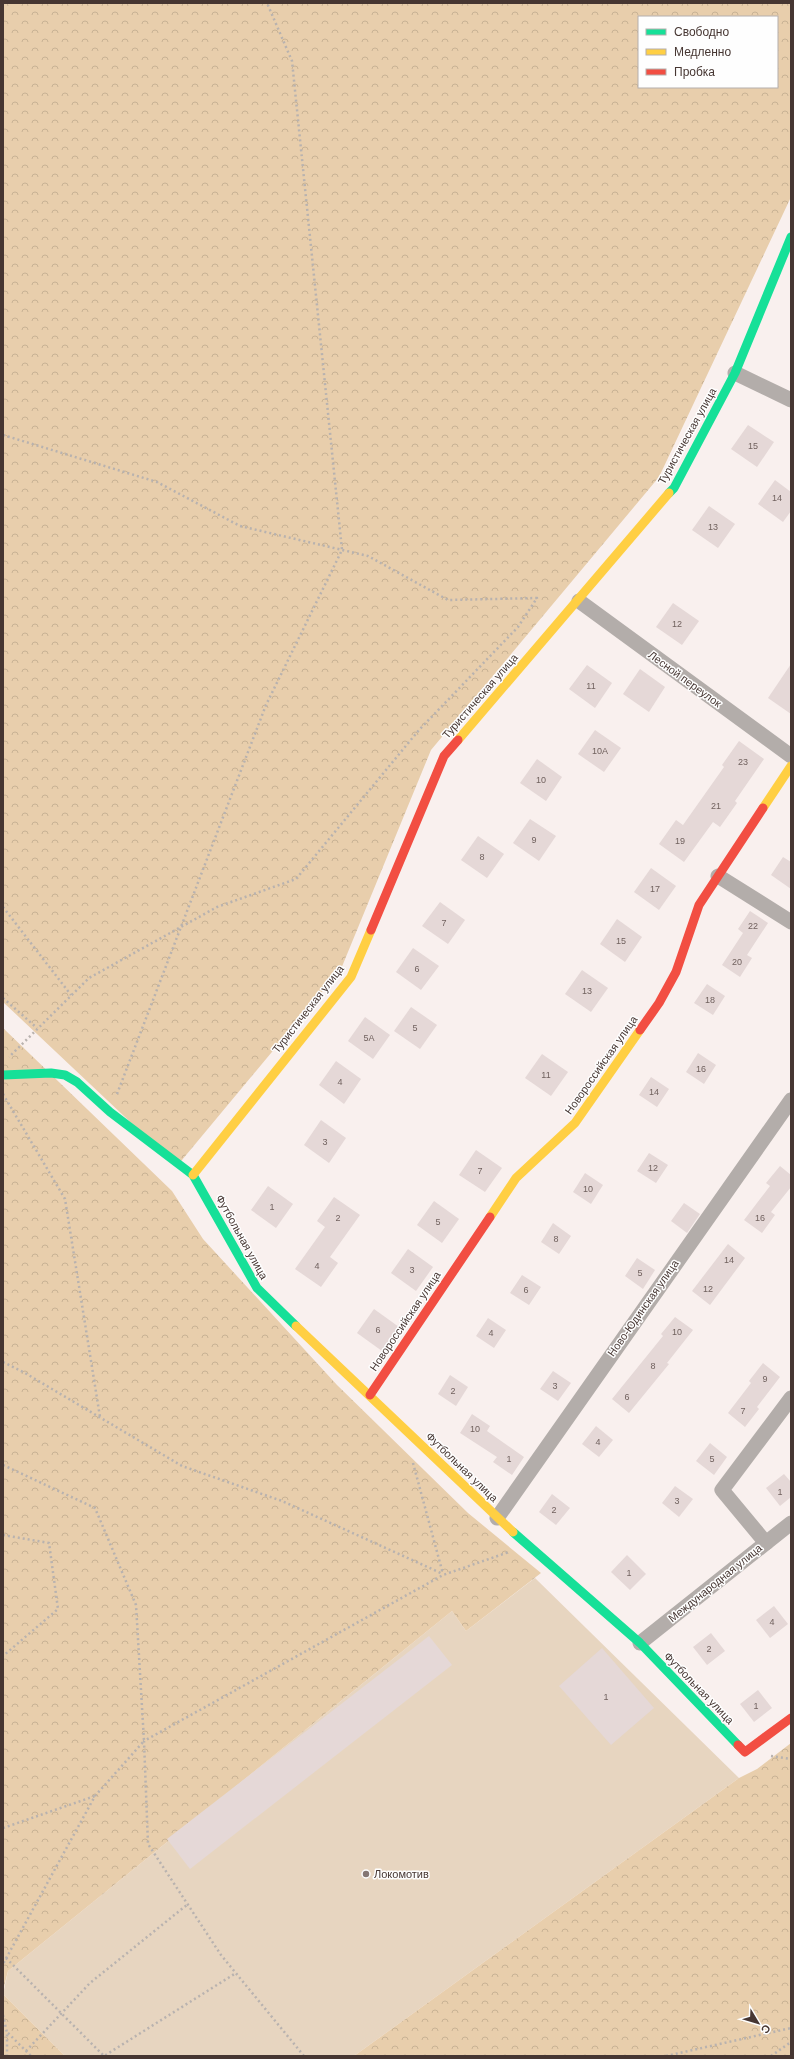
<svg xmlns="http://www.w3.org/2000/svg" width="794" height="2059" font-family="Arial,sans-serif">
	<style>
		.grass { fill: #e7d5c0 }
		.forest { fill: url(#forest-crowns); fill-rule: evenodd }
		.building { fill: #e5d8d7 }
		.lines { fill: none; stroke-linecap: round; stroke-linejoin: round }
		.path { stroke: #b8b2af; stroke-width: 2.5; stroke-dasharray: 2 3; stroke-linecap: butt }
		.street { stroke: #b3adaa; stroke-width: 15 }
		.fast { stroke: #16e098; stroke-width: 9 }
		.slow { stroke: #ffcf43; stroke-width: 9 }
		.jam { stroke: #f24e42; stroke-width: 9 }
		.poi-dot { fill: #857774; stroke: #fefefe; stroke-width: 1.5 }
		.labels { text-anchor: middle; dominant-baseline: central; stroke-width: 3; stroke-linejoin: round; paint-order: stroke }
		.number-label { font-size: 9px; fill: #70615e }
		.street-label { font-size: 11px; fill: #463632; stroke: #fefefe }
		.poi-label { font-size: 11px; fill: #463632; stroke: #fefefe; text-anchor: start }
	</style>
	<defs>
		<pattern id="forest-crowns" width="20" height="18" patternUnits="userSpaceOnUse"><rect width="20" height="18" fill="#e8ceac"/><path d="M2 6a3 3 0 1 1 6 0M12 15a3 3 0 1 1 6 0" fill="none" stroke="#c8b294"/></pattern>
	</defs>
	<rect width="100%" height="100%" fill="#f9f0ee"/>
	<polygon class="grass" points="535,1578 739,1778 354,2056 65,2056 3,1994 8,1971 452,1611 466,1631"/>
	<g class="forest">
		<path d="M3,3H791V197L659,477L431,750L341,969L177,1166L3,1002ZM639,17H777V87H639Z"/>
		<polygon points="3,1028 172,1191 203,1239 337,1385 468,1513 541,1573 466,1631 452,1611 8,1971 3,1991"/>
		<polygon points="791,1743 791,2056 354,2056 739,1778 757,1769"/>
		<polygon points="3,1994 65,2056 3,2056"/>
	</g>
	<g class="building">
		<polygon points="748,425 774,442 757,467 731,449"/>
		<polygon points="775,480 791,492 791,511 783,522 758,504"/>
		<polygon points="709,506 735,524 718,548 692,530"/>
		<polygon points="673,603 699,621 682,645 656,627"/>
		<polygon points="791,664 791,714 768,698"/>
		<polygon points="587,665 612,683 595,708 569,689"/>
		<polygon points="640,669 665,687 649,712 623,694"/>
		<polygon points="595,730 621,748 604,772 578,754"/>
		<polygon points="739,741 764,759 735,801 737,803 720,827 713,822 684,862 659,844 676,820 683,825 724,767 722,765"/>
		<polygon points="537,759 562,777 546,801 520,783"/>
		<polygon points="530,819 556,836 539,861 513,843"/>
		<polygon points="478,836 504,854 487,878 461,860"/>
		<polygon points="783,857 791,862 791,889 771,875"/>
		<polygon points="651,868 676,886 659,910 634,892"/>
		<polygon points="440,902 465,920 448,944 422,926"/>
		<polygon points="750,911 768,923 747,955 752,958 740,977 722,965 743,933 738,929"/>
		<polygon points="617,919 642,937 625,962 600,944"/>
		<polygon points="413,948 439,966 421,990 396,972"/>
		<polygon points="582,970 608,988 591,1012 565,994"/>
		<polygon points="707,984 725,996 713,1015 694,1003"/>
		<polygon points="411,1007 437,1025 420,1049 394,1031"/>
		<polygon points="365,1017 390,1035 373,1059 348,1041"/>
		<polygon points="698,1053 716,1065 704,1084 686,1072"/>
		<polygon points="542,1054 568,1072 551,1096 525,1078"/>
		<polygon points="336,1061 361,1079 344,1104 319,1085"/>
		<polygon points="651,1077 669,1089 657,1107 639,1095"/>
		<polygon points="321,1120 346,1138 329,1163 304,1145"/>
		<polygon points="476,1150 502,1168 485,1192 459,1175"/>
		<polygon points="649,1153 668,1165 656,1183 637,1171"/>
		<polygon points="780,1166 791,1175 791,1187 771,1212 775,1215 762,1233 744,1220 770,1186 766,1183"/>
		<polygon points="585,1173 603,1185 591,1204 573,1192"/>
		<polygon points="268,1186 293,1204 276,1228 251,1210"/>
		<polygon points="334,1197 360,1215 330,1257 338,1263 321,1287 295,1269 325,1227 317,1221"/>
		<polygon points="434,1201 459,1219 442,1243 417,1225"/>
		<polygon points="684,1203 700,1214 687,1233 671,1221"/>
		<polygon points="553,1223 571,1236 559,1254 541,1242"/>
		<polygon points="728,1244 745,1258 710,1305 692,1291"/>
		<polygon points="408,1249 433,1267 416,1291 391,1273"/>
		<polygon points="637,1258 655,1270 643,1289 625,1276"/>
		<polygon points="522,1275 541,1287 529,1305 510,1293"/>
		<polygon points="374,1309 399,1327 382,1351 357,1333"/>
		<polygon points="675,1317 693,1330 667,1363 669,1364 629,1413 612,1399 663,1336 661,1334"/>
		<polygon points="488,1318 506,1330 494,1348 476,1336"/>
		<polygon points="763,1363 780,1377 757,1407 759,1409 745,1427 728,1413 751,1383 749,1381"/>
		<polygon points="553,1371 571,1383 558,1401 540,1389"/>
		<polygon points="450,1375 468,1387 456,1406 438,1394"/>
		<polygon points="472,1414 490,1426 487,1431 524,1457 512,1475 493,1462 497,1457 460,1433"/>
		<polygon points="596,1426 613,1440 599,1457 582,1444"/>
		<polygon points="710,1443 727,1457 714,1475 696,1461"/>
		<polygon points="784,1474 791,1482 791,1497 780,1506 766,1488"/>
		<polygon points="675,1486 693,1499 679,1517 662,1503"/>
		<polygon points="552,1494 570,1508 556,1525 539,1512"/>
		<polygon points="627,1555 646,1574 630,1590 611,1572"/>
		<polygon points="774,1606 788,1624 770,1638 756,1620"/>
		<polygon points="711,1633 725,1651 707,1665 693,1647"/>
		<polygon points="429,1636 452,1665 190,1869 167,1839"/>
		<polygon points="602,1648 654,1708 611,1745 559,1686"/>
		<polygon points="758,1690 772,1708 754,1722 740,1704"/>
	</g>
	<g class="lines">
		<g class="path">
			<polyline points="3,435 157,482 240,526 368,556 448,600 537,598 518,627 419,730 296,879 217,907 89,978 9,1057"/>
			<polyline points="3,907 71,995"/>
			<polyline points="3,998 37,1028"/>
			<polyline points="3,1094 65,1199 100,1417"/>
			<polyline points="117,1094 266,705 342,550 292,61 267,3"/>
			<polyline points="3,1362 25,1373 182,1466 282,1501 443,1574"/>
			<polyline points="413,1463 443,1574"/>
			<polyline points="3,1465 95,1508 136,1605 144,1741 95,1796 3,1964"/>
			<polyline points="3,1535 49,1543 58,1609 3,1656"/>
			<polyline points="771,1756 791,1759"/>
			<polyline points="3,1828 95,1796"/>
			<polyline points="6,1958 104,2056 236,1973"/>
			<polyline points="3,2015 7,2033 7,2056"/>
			<polyline points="8,2033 31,2056"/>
			<polyline points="26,2051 90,1983 188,1904"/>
			<polyline points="304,2056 221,1955 148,1844 144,1741 443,1575 509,1552"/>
			<polyline points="666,2056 791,2028"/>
			<polyline points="771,2056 791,2042"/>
		</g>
		<g class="street">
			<polyline points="735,373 791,400"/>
			<polyline points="579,601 791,756"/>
			<polyline points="718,876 791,922"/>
			<polyline points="497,1518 791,1100"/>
			<polyline points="766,1543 722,1490 791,1398"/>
			<polyline points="640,1643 791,1523"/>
		</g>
		<g class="fast">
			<polyline points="669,493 674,488 735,373 791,237"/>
			<polyline points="3,1075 51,1073 65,1075 77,1082 110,1112 193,1175 257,1288 296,1326"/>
			<polyline points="513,1532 640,1643 738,1745"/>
		</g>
		<g class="slow">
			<polyline points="458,740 669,493"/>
			<polyline points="763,808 791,766"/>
			<polyline points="193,1175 351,977 371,930"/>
			<polyline points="490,1217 516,1178 575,1123 640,1030"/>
			<polyline points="296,1326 513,1532"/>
		</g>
		<g class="jam">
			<polyline points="371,930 444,756 458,740"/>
			<polyline points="640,1030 659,1003 676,972 699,905 763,808"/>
			<polyline points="370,1395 490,1217"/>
			<polyline points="738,1745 745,1752 791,1718"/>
		</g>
	</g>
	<circle class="poi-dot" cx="366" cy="1874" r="4"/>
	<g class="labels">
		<g class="number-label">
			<text x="753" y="446">15</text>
			<text x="777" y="498">14</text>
			<text x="713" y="527">13</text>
			<text x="677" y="624">12</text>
			<text x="591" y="686">11</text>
			<text x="600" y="751">10А</text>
			<text x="743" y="762">23</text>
			<text x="541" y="780">10</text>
			<text x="716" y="806">21</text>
			<text x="534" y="840">9</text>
			<text x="680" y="841">19</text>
			<text x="482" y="857">8</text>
			<text x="655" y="889">17</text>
			<text x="444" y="923">7</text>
			<text x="753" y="926">22</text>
			<text x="621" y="941">15</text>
			<text x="737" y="962">20</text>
			<text x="417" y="969">6</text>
			<text x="587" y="991">13</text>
			<text x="710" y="1000">18</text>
			<text x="415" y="1028">5</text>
			<text x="369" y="1038">5А</text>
			<text x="701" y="1069">16</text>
			<text x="546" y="1075">11</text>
			<text x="340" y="1082">4</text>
			<text x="654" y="1092">14</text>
			<text x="325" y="1142">3</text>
			<text x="653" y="1168">12</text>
			<text x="480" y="1171">7</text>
			<text x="588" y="1189">10</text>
			<text x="272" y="1207">1</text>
			<text x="338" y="1218">2</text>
			<text x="760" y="1218">16</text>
			<text x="438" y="1222">5</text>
			<text x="556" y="1239">8</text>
			<text x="729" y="1260">14</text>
			<text x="317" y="1266">4</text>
			<text x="412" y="1270">3</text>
			<text x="640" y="1273">5</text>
			<text x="708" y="1289">12</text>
			<text x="526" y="1290">6</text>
			<text x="378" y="1330">6</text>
			<text x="677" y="1332">10</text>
			<text x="491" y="1333">4</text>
			<text x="653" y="1366">8</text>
			<text x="765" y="1379">9</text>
			<text x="555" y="1386">3</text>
			<text x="453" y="1391">2</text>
			<text x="627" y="1397">6</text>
			<text x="743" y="1411">7</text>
			<text x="475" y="1429">10</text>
			<text x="598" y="1442">4</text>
			<text x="509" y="1459">1</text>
			<text x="712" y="1459">5</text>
			<text x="780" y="1492">1</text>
			<text x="677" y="1501">3</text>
			<text x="554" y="1510">2</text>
			<text x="629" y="1573">1</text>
			<text x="772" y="1622">4</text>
			<text x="709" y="1649">2</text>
			<text x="606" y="1697">1</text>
			<text x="756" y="1706">1</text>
		</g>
		<g class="street-label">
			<text transform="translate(687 436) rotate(-61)">Туристическая улица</text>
			<text transform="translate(685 679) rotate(36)">Лесной переулок</text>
			<text transform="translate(480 696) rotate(-49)">Туристическая улица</text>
			<text transform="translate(308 1009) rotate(-52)">Туристическая улица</text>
			<text transform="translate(601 1065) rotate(-55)">Новороссийская улица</text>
			<text transform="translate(242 1237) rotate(61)">Футбольная улица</text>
			<text transform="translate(643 1308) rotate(-55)">Ново-Юдинская улица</text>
			<text transform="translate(405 1321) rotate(-56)">Новороссийская улица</text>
			<text transform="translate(462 1467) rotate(44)">Футбольная улица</text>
			<text transform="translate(715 1583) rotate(-39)">Международная улица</text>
			<text transform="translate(699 1688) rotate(46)">Футбольная улица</text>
		</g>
		<g class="poi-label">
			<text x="374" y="1874">Локомотив</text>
		</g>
	</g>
	<rect width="794" height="2059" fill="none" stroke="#463632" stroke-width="8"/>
	<rect x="638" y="16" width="140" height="72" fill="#fefefe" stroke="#b4aeac"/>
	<rect x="646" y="29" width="20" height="6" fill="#16e098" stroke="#b4aeac"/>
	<text x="674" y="36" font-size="12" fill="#463632">Свободно</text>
	<rect x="646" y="49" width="20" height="6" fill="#ffcf43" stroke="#b4aeac"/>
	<text x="674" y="56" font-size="12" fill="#463632">Медленно</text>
	<rect x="646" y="69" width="20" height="6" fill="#f24e42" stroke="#b4aeac"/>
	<text x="674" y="76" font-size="12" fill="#463632">Пробка</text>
	<g transform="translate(758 2023) rotate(128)" stroke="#fefefe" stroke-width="3" paint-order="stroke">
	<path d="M0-3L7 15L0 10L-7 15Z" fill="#463632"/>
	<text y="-6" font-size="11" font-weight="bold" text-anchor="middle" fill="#463632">С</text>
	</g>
</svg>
